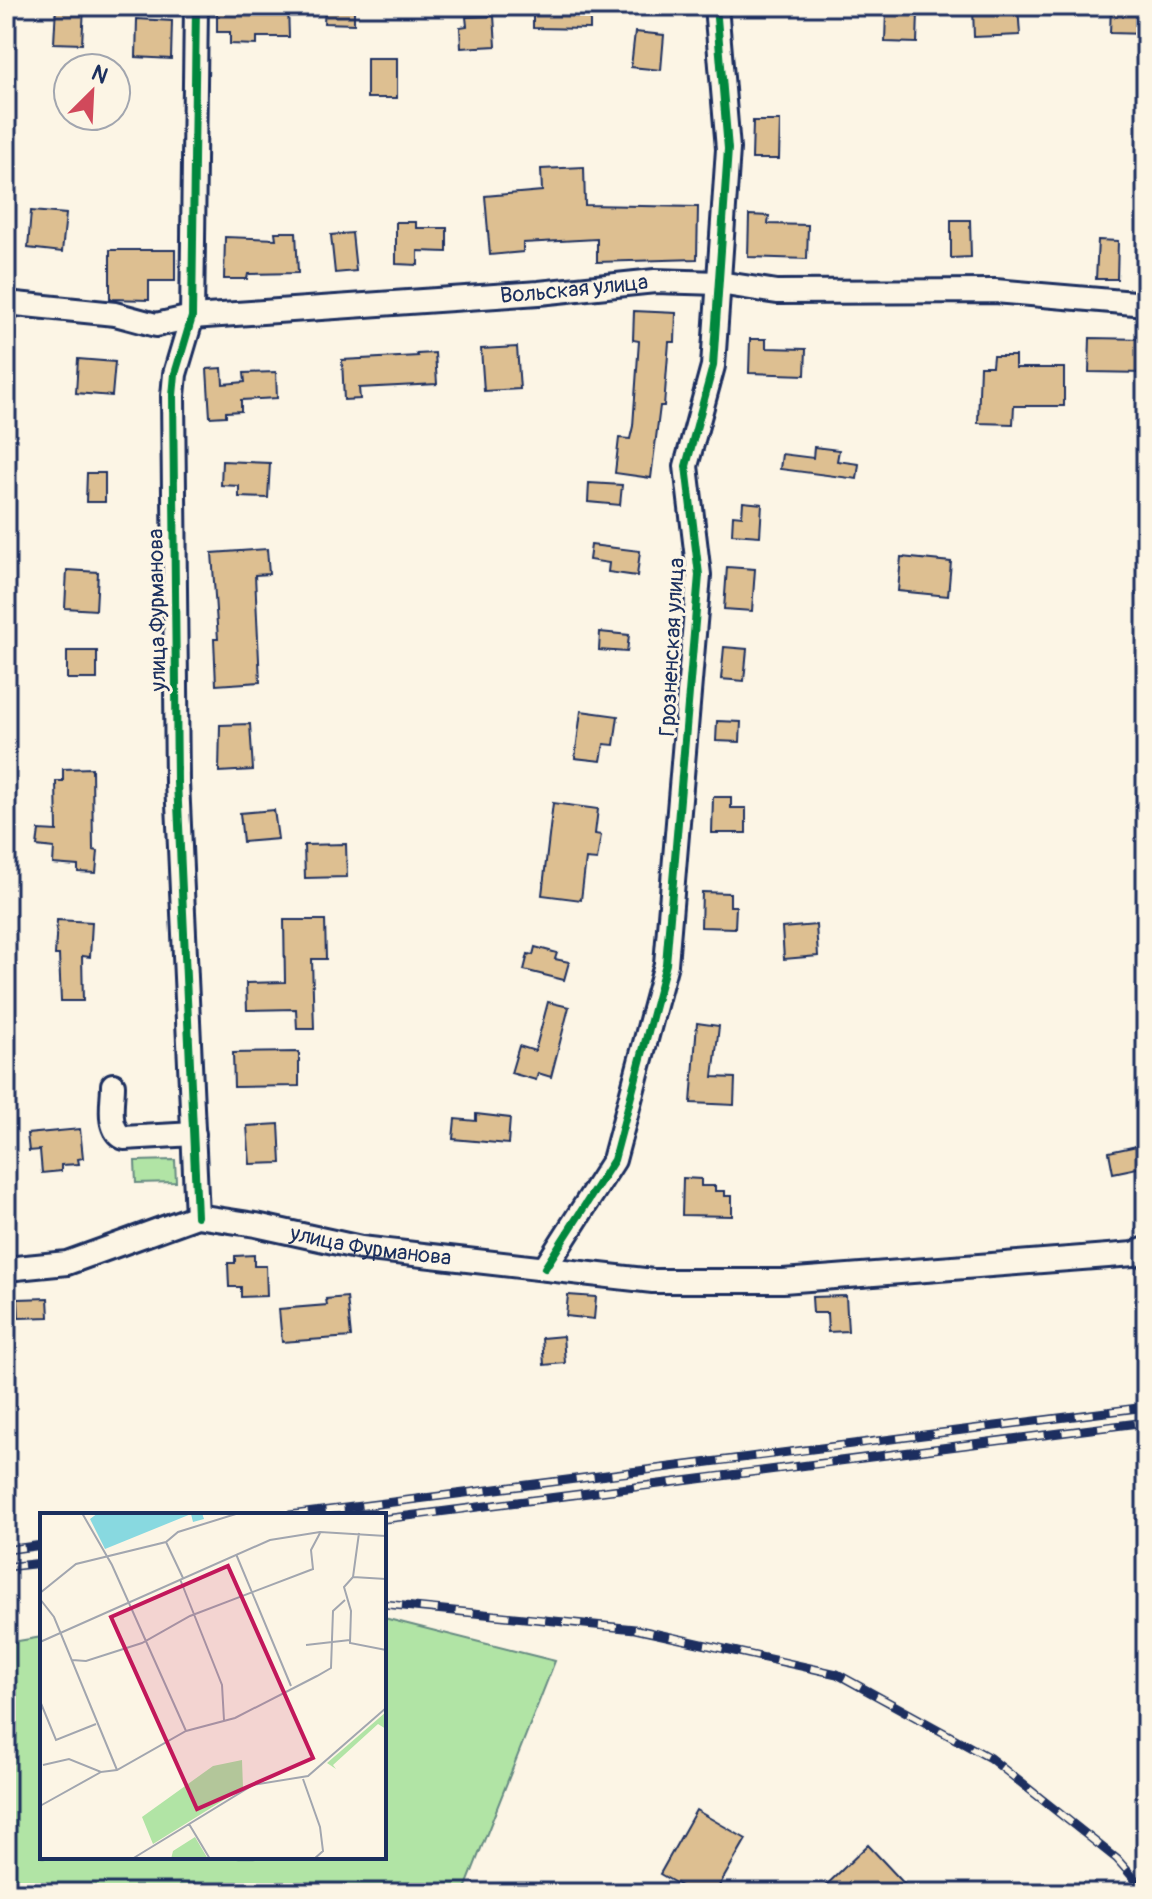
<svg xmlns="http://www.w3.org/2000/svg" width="1152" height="1899" font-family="Pangolin,sans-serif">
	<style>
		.green { fill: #b1e4a5; stroke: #668a82; stroke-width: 2 }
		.building { fill: #ddbf91; stroke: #1b2f5e; stroke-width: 2 }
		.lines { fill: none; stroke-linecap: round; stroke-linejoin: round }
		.minor-casing { stroke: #1b2f5e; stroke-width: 28 }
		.minor { stroke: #fcf5e5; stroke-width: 22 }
		.rail-casing { stroke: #1b2f5e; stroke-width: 9 }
		.rail { stroke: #fcf5e5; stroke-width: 6; stroke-dasharray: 18; stroke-linecap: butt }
		.cycleway-casing { stroke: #fcf5e5; stroke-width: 13 }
		.cycleway { stroke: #00873e; stroke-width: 8 }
		.labels { text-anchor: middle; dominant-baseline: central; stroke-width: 6; stroke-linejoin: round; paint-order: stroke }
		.street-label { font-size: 22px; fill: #1b2f5e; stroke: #fcf5e5 }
		.inset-road { fill: none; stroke: #a2a6af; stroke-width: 2 }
		.view { fill: #c2185b; fill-opacity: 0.15; stroke: #c2185b; stroke-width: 4 }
		.inset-edge { fill: none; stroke: #1b2f5e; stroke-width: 4 }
	</style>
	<rect width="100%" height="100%" fill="#fcf5e5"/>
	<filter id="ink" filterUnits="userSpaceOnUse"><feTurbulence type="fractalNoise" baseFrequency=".0125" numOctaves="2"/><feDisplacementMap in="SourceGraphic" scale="16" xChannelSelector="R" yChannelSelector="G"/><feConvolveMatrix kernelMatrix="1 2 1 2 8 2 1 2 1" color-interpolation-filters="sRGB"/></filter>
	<g filter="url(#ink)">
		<g class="green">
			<polygon points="175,1160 176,1182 136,1183 135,1161"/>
			<polygon points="384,1618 555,1661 465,1889 440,1893 6,1893 6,1643 42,1637 42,1857 384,1857"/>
		</g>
		<g class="building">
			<polygon points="56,6 84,7 82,44 54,43"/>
			<polygon points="217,6 288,6 289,37 257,37 257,45 230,44 230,32 217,32"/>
			<polygon points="325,6 354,6 354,24 324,23"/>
			<polygon points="533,6 590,6 590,29 533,28"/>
			<polygon points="1018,6 1020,35 974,37 973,8"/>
			<polygon points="1111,6 1146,6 1146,34 1110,33"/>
			<polygon points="886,10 918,12 917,43 885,42"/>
			<polygon points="494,16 496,46 461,48 460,27 467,26 466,17"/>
			<polygon points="137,19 172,21 171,59 136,57"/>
			<polygon points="635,32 664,35 661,70 631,67"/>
			<rect x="367" y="58" width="30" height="40"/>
			<polygon points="753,121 780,121 779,159 752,159"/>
			<polygon points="584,167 585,205 698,207 697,259 597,262 597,239 523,243 523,252 490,255 485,196 542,191 541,169"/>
			<polygon points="31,211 66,214 62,252 28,248"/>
			<polygon points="749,215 769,216 768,224 808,225 807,259 748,257"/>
			<polygon points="951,220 970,220 971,257 951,258"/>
			<polygon points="396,222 416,222 416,228 447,228 447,252 418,251 418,265 396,264"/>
			<polygon points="275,232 296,232 298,273 248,274 247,279 224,279 225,237 276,239"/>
			<polygon points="352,233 356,271 335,273 331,235"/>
			<polygon points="1098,240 1118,241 1117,279 1096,279"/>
			<polygon points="110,250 175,250 175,281 149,281 149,300 110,299"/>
			<polygon points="634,311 676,313 675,342 669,342 664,406 660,406 651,478 615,473 619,438 630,439 633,426 639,341 633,340"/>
			<polygon points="1090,338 1146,339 1146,373 1089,372"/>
			<polygon points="750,339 766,339 766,348 806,349 805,375 749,373"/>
			<polygon points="517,347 520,389 484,391 481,349"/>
			<polygon points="435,353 437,384 359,388 360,399 344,400 342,360 418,356 417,354"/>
			<polygon points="993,356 1015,356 1015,368 1064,368 1064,406 1014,406 1013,424 978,423 980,366 992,366"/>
			<polygon points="78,359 115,362 112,396 76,393"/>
			<polygon points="222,368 223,384 245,382 244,373 276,372 277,398 241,400 241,411 226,412 226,416 210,417 207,369"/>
			<polygon points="814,447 839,450 837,461 859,464 857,479 780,469 782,454 813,458"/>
			<polygon points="222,461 270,463 268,498 239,497 239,486 221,485"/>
			<polygon points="87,473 105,473 105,502 86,502"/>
			<polygon points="589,483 622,485 620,505 588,502"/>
			<polygon points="743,502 762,504 760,536 732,534 733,515 742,516"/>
			<polygon points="591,545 640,551 637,576 608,572 609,563 589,560"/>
			<polygon points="267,549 269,574 255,575 260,682 216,685 214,639 218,639 212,553"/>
			<polygon points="901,557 951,562 948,596 898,591"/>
			<polygon points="727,567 755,569 752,611 724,609"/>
			<polygon points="67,570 98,572 96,610 65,608"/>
			<polygon points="600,632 629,635 627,652 599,650"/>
			<polygon points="724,647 747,649 744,681 721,679"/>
			<rect x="67" y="651" width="30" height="28"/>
			<polygon points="581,711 618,716 614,745 604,744 601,761 575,758"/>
			<polygon points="717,721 741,722 740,742 716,741"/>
			<polygon points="250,724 253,770 219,772 220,725"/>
			<polygon points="92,768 93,850 98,851 96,873 78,872 78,866 53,864 54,848 37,846 39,830 57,831 56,781 63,781 63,769"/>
			<polygon points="713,797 731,797 731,808 746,808 746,833 712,833"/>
			<polygon points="553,803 598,809 595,834 601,835 597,860 586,859 581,900 542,895"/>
			<polygon points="274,810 278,839 243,842 240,813"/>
			<polygon points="346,844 347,877 305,878 304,845"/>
			<polygon points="702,892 730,893 730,906 736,906 735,928 701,927"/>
			<polygon points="57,920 92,922 90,957 82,956 83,1001 61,1001 59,955 55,955"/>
			<polygon points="284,920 325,920 326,959 312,959 314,1029 297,1029 296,1009 247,1010 246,983 285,982"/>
			<polygon points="816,925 818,956 784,959 782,928"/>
			<polygon points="535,947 557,953 555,959 569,962 564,980 524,970 528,954 533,955"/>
			<polygon points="548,1002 569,1007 551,1077 538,1073 536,1080 511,1073 519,1046 535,1051"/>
			<polygon points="697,1023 719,1026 713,1077 735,1078 734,1105 691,1103"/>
			<polygon points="299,1052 299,1086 234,1087 233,1053"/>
			<polygon points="476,1114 510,1118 508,1144 453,1139 455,1119 476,1121"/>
			<polygon points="279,1124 281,1163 250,1164 247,1126"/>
			<polygon points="80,1129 83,1158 78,1159 79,1164 61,1165 61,1171 42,1173 40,1150 29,1151 27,1134"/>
			<polygon points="1137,1146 1142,1167 1113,1173 1109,1152"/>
			<polygon points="683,1178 701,1179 701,1186 715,1186 715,1191 725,1191 725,1196 732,1196 732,1216 682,1215"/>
			<polygon points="254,1255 254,1266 266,1266 267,1296 241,1297 241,1287 229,1287 228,1263 235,1263 235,1256"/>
			<polygon points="568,1295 596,1297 594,1319 566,1316"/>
			<polygon points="846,1296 848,1331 828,1332 827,1313 813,1313 812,1297"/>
			<polygon points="347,1297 351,1337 282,1342 279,1309 327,1305 326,1299"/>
			<polygon points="48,1298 49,1317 19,1318 18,1299"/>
			<polygon points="563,1336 565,1363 544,1365 542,1338"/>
			<polygon points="696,1810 746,1839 715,1893 693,1893 660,1874"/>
			<polygon points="868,1845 913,1893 818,1893"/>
		</g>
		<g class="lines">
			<g class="minor-casing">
				<g id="minor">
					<polyline points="196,6 192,317 175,374 173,396 177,782 197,1216"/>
					<path id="s1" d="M6,303L115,314L156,325L192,317L539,293L655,281L719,283L777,292L995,291L1146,304"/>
					<path d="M113,1085C113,1102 106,1129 124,1138L194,1134"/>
					<polyline points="545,1268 614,1160 666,964 699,575 686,466 713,366 728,149 716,6"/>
					<path id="s2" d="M6,1269L67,1263L197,1216L256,1225L361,1248L653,1281H783L1134,1254L1146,1249"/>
				</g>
			</g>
			<use href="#minor" class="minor"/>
			<g class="rail-casing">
				<g id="rail">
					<polyline points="290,1515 1146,1407"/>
					<polyline points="384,1519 1146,1422"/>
					<polyline points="6,1550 42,1545"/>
					<polyline points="6,1567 42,1563"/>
					<polyline points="384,1604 635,1629 837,1674 990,1758 1117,1859 1146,1892"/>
				</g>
			</g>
			<use href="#rail" class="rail"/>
			<g class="cycleway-casing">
				<g id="cycleway">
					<polyline points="196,6 192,317 175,374 173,396 177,782 197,1216"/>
					<polyline points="545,1268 614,1160 666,964 699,575 686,466 713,366 728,149 716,6"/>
				</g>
			</g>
			<use href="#cycleway" class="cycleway"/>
		</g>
	</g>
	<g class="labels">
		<g class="street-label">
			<text stroke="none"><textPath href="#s1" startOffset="572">Вольская улица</textPath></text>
			<text transform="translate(157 610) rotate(-91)">улица Фурманова</text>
			<text transform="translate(672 647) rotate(-87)">Грозненская улица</text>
			<text stroke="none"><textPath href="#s2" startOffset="376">улица Фурманова</textPath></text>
		</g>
	</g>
	<g transform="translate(40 1513)">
		<rect width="346" height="346" fill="#fcf5e5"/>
		<path d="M346,199V216L338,211L293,252L296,256L287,250ZM202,247L203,275L113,331L102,304L173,253ZM155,324L168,346H131L133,338Z" fill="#b1e4a5"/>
		<path d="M58,0H162L164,6L153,9L151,1L65,36L50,6Z" fill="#88d9e0"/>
		<path class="inset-road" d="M42,0L72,52L146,218M319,20L313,64L304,74L311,98L310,130L346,137M126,29L143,65M196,41L251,173M313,64L346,66M140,66L182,172L184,207M0,80L36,51L126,29L138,19L199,0M0,86L14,104L77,257M0,129L230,27L280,19L346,23M266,132L310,127M32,147L46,148L102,130L150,103L273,56L271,37L280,20M0,188L16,227L56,211M3,252L29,246L61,259L77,257L146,218L195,205L277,163L291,155L293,98L305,87M263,266L280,314L283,338L274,346M0,293L61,259M149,311L170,346M92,346L213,272L268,263L346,195"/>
		<path class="view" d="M188,53L273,245L157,296L71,104Z"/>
		<rect width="346" height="346" class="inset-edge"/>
	</g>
	<rect width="1152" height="1899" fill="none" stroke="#fcf5e5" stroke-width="32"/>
	<rect x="16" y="16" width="1120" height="1867" fill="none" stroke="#1b2f5e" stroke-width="3" filter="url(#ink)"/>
	<g transform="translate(92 92) rotate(24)"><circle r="38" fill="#fcf5e5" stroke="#a2a6af" stroke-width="2"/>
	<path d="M0-6L14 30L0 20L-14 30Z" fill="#d1495b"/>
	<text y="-12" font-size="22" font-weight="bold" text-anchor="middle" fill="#1b2f5e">N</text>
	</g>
</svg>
